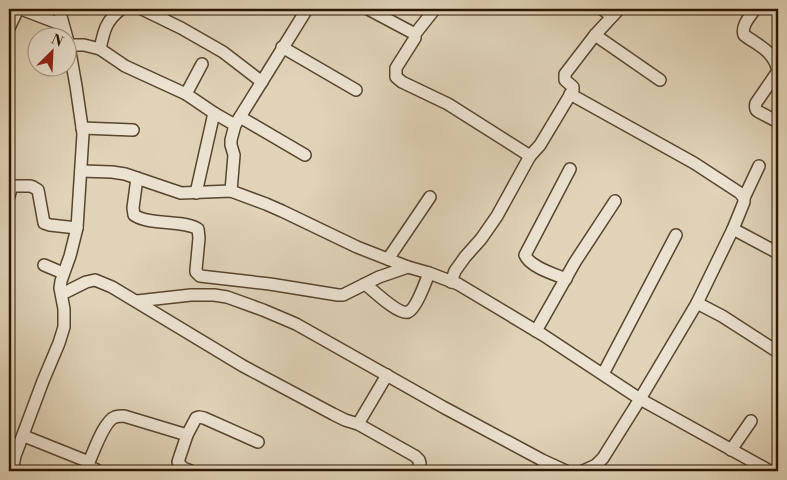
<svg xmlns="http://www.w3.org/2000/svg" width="787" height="480" font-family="'Libre Bodoni',serif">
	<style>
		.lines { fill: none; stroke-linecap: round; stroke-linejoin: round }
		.minor-casing { stroke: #59452e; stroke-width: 14 }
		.minor { stroke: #ebe2d1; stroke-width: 11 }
	</style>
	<rect width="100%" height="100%" fill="#e0d3b8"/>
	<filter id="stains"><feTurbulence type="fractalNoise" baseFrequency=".004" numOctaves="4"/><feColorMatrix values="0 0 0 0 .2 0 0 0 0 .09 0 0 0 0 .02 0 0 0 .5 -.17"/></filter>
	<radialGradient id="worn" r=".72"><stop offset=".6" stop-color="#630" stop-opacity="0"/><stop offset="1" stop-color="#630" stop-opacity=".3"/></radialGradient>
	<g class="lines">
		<g class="minor-casing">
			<g id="minor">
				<polyline points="21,9 63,25"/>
				<polyline points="59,9 67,38"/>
				<polyline points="142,9 181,28 223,52 262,82"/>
				<polyline points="368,9 415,34 415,38 396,68 396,77 402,82 448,104 530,156 540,145 573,90 573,87 565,80 565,74 595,35 619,9"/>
				<polyline points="602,9 612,16"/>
				<path d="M755,9C750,17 741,25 744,35C759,46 774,51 778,71L756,103C755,107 755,110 759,112L778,122"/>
				<polyline points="9,28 18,9"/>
				<polyline points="415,34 434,10"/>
				<polyline points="595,35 660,80"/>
				<polyline points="69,45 84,45 100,49 125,66 186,94 214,113 235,125"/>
				<polyline points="282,47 356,90"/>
				<path d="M100,49C104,30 106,21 121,9"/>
				<polyline points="186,94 202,64"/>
				<polyline points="570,94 694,163 740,193 744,198"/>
				<polyline points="240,117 305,155"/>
				<polyline points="82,128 133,130"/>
				<polyline points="81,171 112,172 125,174 181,193 231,191 266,204 282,211 357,247 408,267 429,273 458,284 543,335 640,399 770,471"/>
				<path d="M137,178L133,208L134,215C151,226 181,219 198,229L199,238L196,270V272L200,276L270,284L338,295H343L379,277L408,267"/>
				<polyline points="231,191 234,155 231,145 231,140 235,125 307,9"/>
				<polyline points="196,193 214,113"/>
				<polyline points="9,196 11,189 14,186 30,186 33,187 38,190 44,223 50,225 77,228"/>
				<polyline points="733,229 778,253"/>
				<polyline points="388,259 430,197"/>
				<polyline points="44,265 63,273"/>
				<path d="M566,279C554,274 530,267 525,255L570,169"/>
				<polyline points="451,282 455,271 465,257 481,239 497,216 530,156"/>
				<path d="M365,284C373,290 398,315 408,312C416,309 426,281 429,273"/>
				<polyline points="62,294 86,282 95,280 112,287 243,366 333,414 345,420 358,424 415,456 419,460 420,463 417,471"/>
				<polyline points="137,301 191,295 214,295 227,297 263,310 296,324 443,407 542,460 566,471"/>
				<polyline points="697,303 722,316 778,352"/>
				<polyline points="536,331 575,262 615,201"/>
				<polyline points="603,374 676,235"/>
				<polyline points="358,424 387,375"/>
				<polyline points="187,435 178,462 183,468 191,471"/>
				<path d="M24,436L89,462C94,451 104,421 115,417C118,416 121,416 124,416L187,435L196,418L199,417L204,418L258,442"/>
				<polyline points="731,450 751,421"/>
				<polyline points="95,469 98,471"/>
				<polyline points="12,471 15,456 43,381 59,343 64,327 64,309 60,288 61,281 70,256 77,228 83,134 76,86 68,41"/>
				<polyline points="583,471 596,465 603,458 640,399 697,303 733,229 744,202 744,198 759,166"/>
			</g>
		</g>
		<use href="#minor" class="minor"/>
	</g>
	<rect width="787" height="480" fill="none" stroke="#e0d3b8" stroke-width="30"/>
	<rect x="10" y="10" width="767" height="460" fill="none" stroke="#2c1600" stroke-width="2.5"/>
	<rect x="15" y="15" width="757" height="450" fill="none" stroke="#2c1600"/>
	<g transform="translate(52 52) rotate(24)"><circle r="24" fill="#ebe2d1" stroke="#9f907d"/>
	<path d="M0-4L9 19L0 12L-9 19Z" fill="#8f2418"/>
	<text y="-8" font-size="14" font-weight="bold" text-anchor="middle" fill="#2c1600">N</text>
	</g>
	<rect width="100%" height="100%" filter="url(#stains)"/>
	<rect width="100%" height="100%" fill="url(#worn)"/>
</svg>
